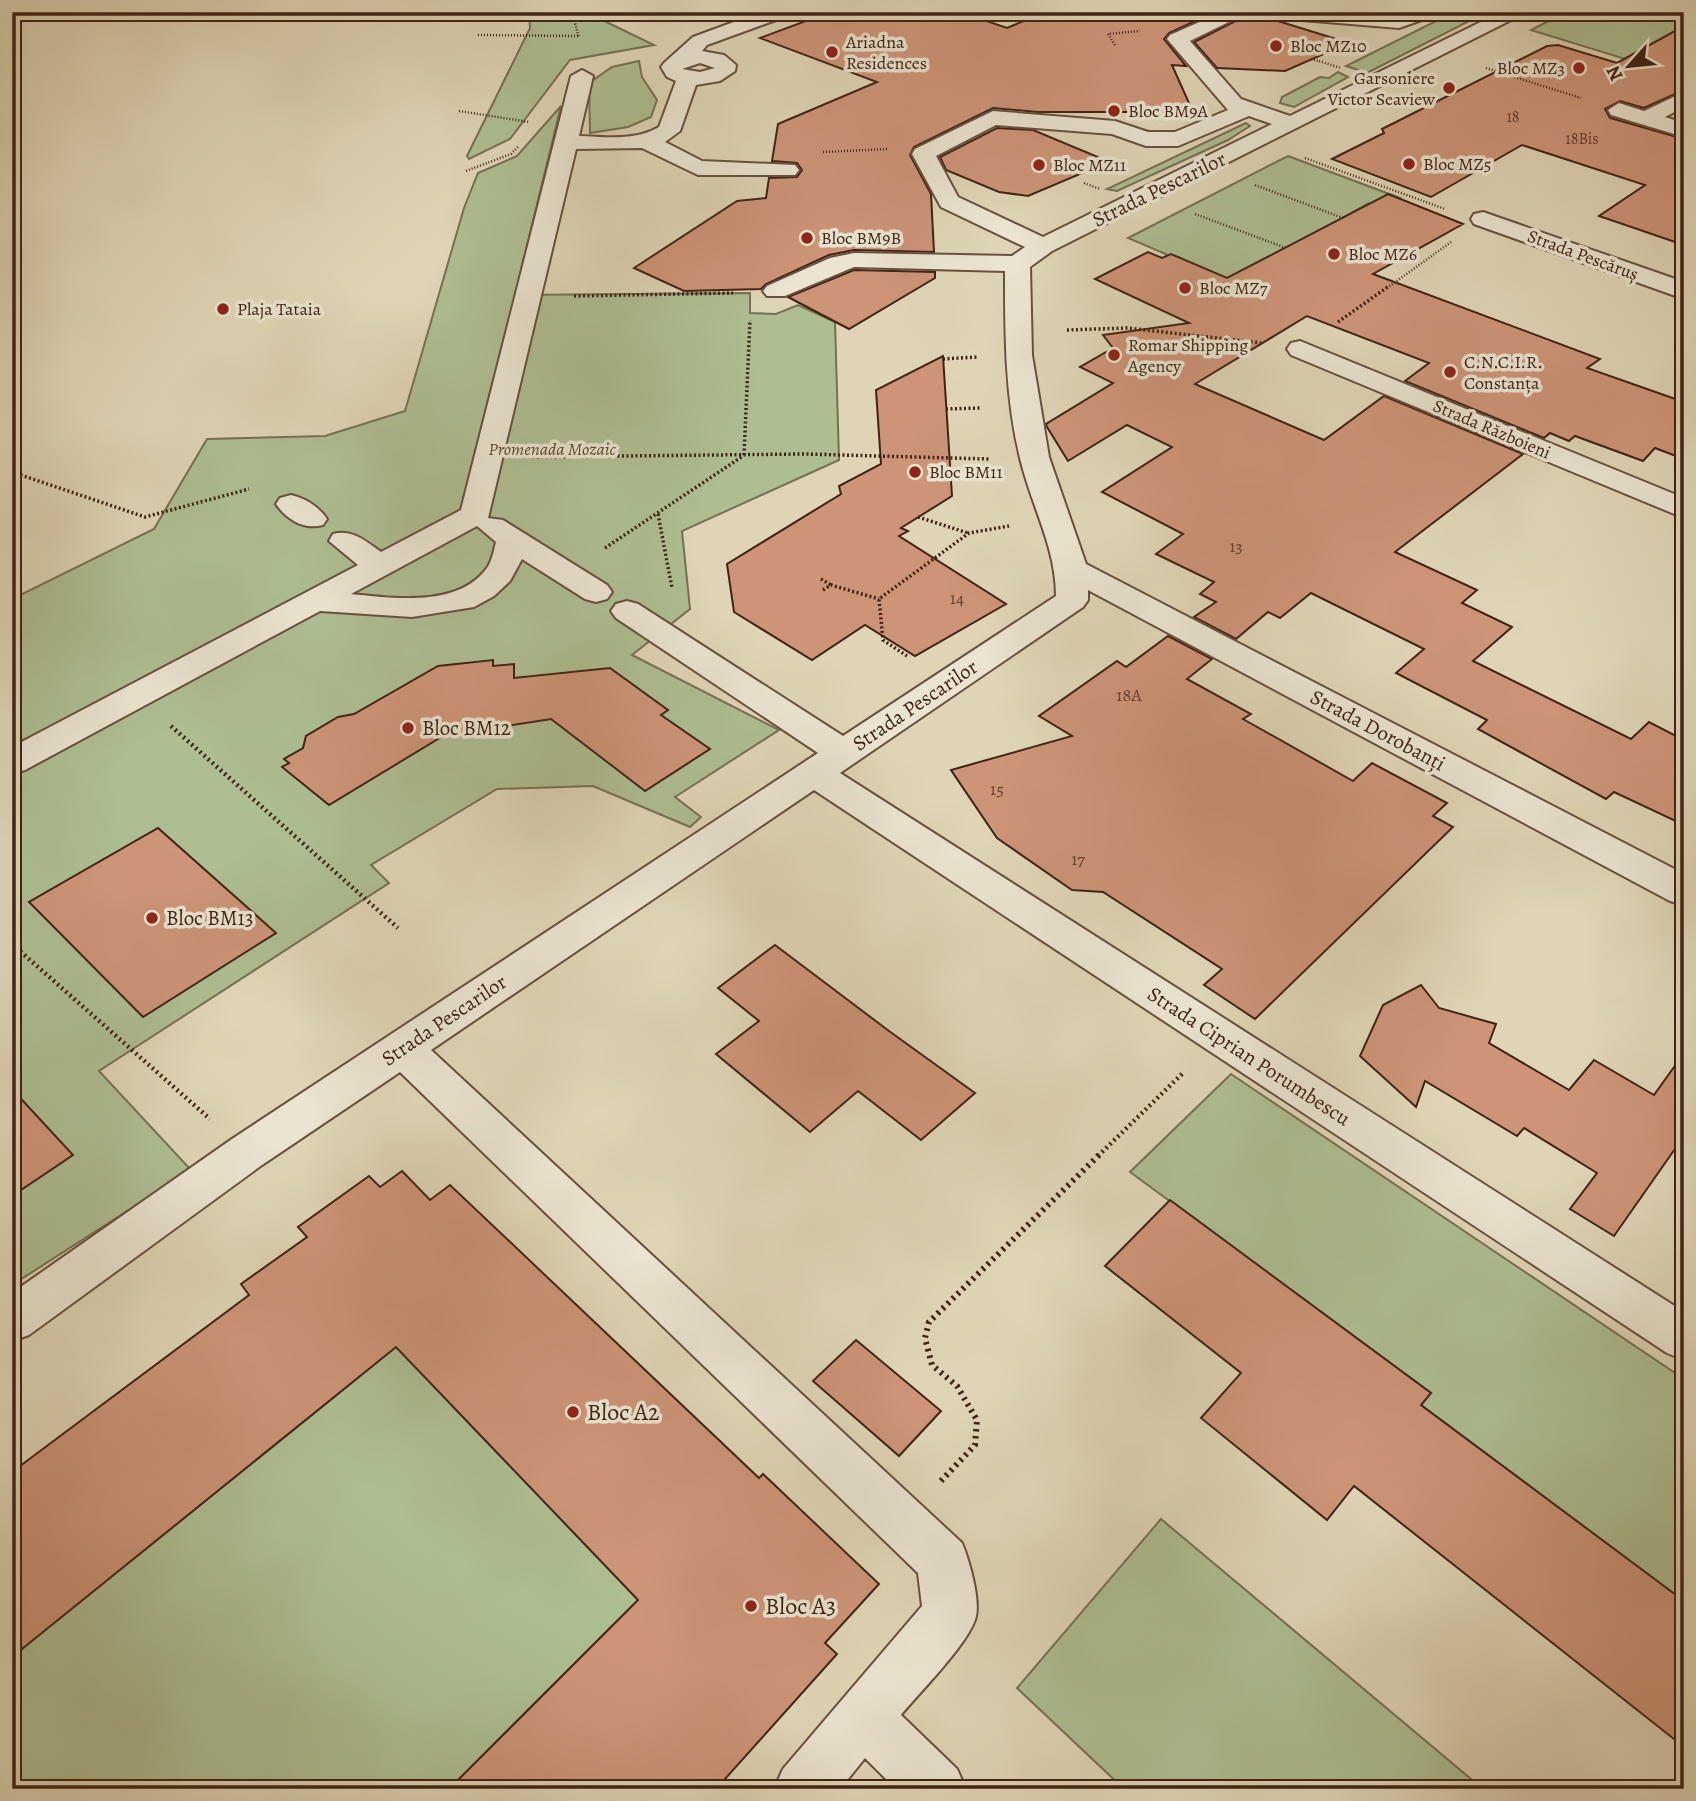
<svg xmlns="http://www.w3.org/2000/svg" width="1696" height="1801" font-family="Alegreya,serif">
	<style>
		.green { fill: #adbe92; stroke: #767054; stroke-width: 2 }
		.building { fill: #cd9478; stroke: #402316; stroke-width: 2 }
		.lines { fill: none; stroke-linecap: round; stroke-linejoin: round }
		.minor-casing { stroke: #68503e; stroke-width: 4 }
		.path-far3 { stroke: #402316; stroke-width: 2.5; stroke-dasharray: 1 2; stroke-linecap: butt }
		.path-far2 { stroke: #402316; stroke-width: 3.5; stroke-dasharray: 2 2.5; stroke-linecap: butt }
		.path-far1 { stroke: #402316; stroke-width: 4.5; stroke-dasharray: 2 3.5; stroke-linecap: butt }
		.path { stroke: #402316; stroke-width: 6; stroke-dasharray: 2.5 4.5; stroke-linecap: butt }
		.minor { fill: #eae4d0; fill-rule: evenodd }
		.path-bridge { stroke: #402316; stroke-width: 2.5; stroke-dasharray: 1 2; stroke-linecap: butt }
		.poi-dot { fill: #8f2418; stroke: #eae4d0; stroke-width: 2.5 }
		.labels { text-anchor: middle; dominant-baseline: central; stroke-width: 7; stroke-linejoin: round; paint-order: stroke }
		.far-number-label { font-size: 16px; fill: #633f2e }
		.far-poi-label { font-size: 18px; fill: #402316; stroke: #eae4d0; text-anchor: start }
		.far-street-label { font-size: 18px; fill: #402316; stroke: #eae4d0 }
		.far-park-label { font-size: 18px; font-style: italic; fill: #5b4a35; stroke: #eae4d0 }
		.number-label { font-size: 18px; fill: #633f2e }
		.street-label { font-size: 21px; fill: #402316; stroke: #eae4d0 }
		.poi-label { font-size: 21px; fill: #402316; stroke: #eae4d0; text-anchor: start }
		.near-poi-label { font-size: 24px; fill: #402316; stroke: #eae4d0; text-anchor: start }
	</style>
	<rect width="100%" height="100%" fill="#dfd5b6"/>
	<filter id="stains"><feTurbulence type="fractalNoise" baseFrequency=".00286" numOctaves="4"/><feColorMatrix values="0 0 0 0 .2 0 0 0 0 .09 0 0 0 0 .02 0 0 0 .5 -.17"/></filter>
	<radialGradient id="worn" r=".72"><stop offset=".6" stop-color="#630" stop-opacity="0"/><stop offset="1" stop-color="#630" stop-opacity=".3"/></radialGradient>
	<g class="green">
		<polygon points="529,12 586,12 654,45 570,60 510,139 469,159 467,156 530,28"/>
		<polygon points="1454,12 1483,14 1367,73 1346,66"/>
		<polygon points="1566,12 1684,12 1684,26 1638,63 1531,30"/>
		<polygon points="639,61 642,77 657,100 651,117 628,127 590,133 589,83 612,67"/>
		<polygon points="1338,72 1348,77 1294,107 1280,103 1282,97 1320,77 1329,78"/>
		<polygon points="561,106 515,295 750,293 750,313 776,314 798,305 835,322 839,460 682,531 690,609 632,655 779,730 675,797 701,817 690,827 593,786 497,789 371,865 389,883 99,1071 191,1170 12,1285 12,599 154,529 207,439 325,436 405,411 464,208 478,173 517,156"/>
		<polygon points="1246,123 1250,126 1228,140 1117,191 1107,189"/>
		<polygon points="1288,156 1400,198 1382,208 1369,203 1229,281 1128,238"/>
		<polygon points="1231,1074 1684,1379 1684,1601 1421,1405 1431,1393 1130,1172"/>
		<polygon points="396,1347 584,1543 658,1592 618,1620 449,1789 12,1789 12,1657"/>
		<polygon points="1161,1519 1483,1789 1124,1789 1017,1688"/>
	</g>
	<g class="building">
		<polygon points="830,12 960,12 1007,28 1045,12 1215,12 1169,33 1164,39 1186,66 1172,65 1193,112 1037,112 993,108 914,147 910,155 931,194 934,252 854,250 829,255 766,284 761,289 684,291 634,268 737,201 766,198 769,178 797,177 802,170 797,163 772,161 778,124 877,82 760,38"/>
		<polygon points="1253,12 1278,21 1349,43 1285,71 1217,68 1194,42"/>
		<polygon points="1684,26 1684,90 1644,108 1620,101 1605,109 1610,118 1684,139 1684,245 1599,216 1645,185 1522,145 1431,197 1332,159 1384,133 1382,129 1547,46 1558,45 1617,63"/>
		<polygon points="997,128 1033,130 1105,160 1095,164 1099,166 1028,196 999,192 946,170 940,157"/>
		<polygon points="1388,194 1463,224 1373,274 1600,359 1587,368 1684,402 1684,459 1655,448 1643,461 1575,436 1569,441 1550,433 1544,438 1405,381 1429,363 1307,316 1195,384 1324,440 1384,396 1523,454 1395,552 1477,590 1462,603 1512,627 1473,661 1631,739 1649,722 1684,740 1684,825 1614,792 1606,799 1478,729 1487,720 1396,673 1424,649 1311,593 1280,618 1268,612 1236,639 1194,617 1216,602 1200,594 1214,582 1156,554 1183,534 1102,492 1172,447 1127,425 1068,461 1047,427 1046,424 1113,383 1080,367 1113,348 1103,335 1189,323 1095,279 1148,252 1162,258 1171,254 1227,278"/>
		<polygon points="854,270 935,272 935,278 849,329 788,297"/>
		<polygon points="943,356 952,496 901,528 908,531 899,536 1006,604 915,656 865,625 812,660 734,612 727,564 841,494 839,486 881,464 876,390"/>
		<polygon points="1168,636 1212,659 1187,679 1251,714 1243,719 1353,781 1372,763 1447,803 1433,816 1453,827 1255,1019 1204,985 1222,969 1103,892 1072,890 997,838 951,770 1072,736 1039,716 1117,661 1126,667"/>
		<polygon points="493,660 493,666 514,664 514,678 610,668 668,710 661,715 710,749 645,791 551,719 443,736 329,805 282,767 289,763 284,759 303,748 306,736 338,717 354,714 438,666"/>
		<polygon points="158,828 276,933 143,1017 29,902"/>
		<polygon points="775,945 889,1031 975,1093 921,1140 858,1091 810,1132 716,1054 759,1021 718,988"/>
		<polygon points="1421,985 1439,1008 1496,1024 1489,1043 1569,1090 1594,1060 1654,1095 1684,1053 1684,1136 1614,1236 1570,1209 1597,1173 1524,1128 1517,1136 1425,1081 1416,1107 1360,1056 1383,1005"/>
		<polygon points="12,1089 73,1155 12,1196"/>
		<polygon points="402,1171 430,1200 450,1185 759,1478 763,1474 879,1584 825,1643 837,1654 716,1789 449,1789 638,1600 396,1347 12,1657 12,1472 249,1295 241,1284 307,1237 298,1227 369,1176 380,1187"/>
		<polygon points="1170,1200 1431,1393 1421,1405 1684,1601 1684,1747 1354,1486 1327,1520 1201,1418 1241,1373 1105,1266"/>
		<polygon points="856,1340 941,1411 899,1456 813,1381"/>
	</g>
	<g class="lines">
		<g class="minor-casing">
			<g id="minor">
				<path d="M761,12H790L787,16L707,45L702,51L724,55L736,65L735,71L720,81L696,85L680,131L665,142L702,161L795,165L799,170L795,175H698L642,148L576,149L488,518L503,520L607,585L612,592L607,599L596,602L585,599L522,559L510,581L494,596L474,607L412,617L320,611L25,770L12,774V747L358,565L329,541L333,534C353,529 365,541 381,552L461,510L571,76L582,70L593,76L579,136C606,137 635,141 659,127L676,81L667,77L661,67L664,63L693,37ZM700,63L715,68L700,72L682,69ZM477,526L496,542C494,550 492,561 487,568C458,608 393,598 351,594Z"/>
				<path d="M1222,12H1249L1190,41L1241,99L1290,116L1501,12H1527L1052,251L1030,267L1032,355L1049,457L1086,564L1684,874V905L1670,901L1088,590V600L1083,607L840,773L1684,1312V1360L1667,1353L814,790L431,1050L962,1543C969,1560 980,1598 976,1616C971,1641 919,1693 901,1715L957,1769L966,1789H896L865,1758L840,1789H774L783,1769L922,1606L918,1573L400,1072L262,1165L29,1335L12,1341V1293L232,1139L818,753L616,618L611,611L616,604L627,601L638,604L843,736L1056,596C1056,547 1031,505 1020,458C1005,397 1005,333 1005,271L854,267L785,296H767L763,291L767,286L830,258L854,253L1012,256L1025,247L941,207L912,154L915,149L993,111L1115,121L1148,132H1175L1228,110L1167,39L1170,35ZM1249,116L1272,124L1043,237L958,197L936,156L996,125L1112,134L1146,146H1178Z"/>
				<polygon points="1268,12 1397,16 1407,12 1436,12 1433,16 1399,28 1278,18"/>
				<polygon points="1684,92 1684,107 1665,117 1684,123 1684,137 1611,115 1608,110 1619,103 1644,111"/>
				<polygon points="1483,212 1684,282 1684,299 1474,224 1471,219 1474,214"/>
				<polygon points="1300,341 1684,498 1684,518 1291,355 1287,349 1291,343"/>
				<path d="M291,495C305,498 319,507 327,519L323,525C304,530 287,520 276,504L280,498Z"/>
			</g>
		</g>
		<g class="path-far3">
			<polyline points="572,12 579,38"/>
			<polyline points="478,35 579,36"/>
			<polyline points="1115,45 1108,34 1140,31"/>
			<polyline points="1311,59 1319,61"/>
			<polyline points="1486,68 1581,98"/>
			<polyline points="459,111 529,122"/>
			<polyline points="823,152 888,149"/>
			<polyline points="1305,158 1445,209"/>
			<polyline points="466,171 511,154 519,146"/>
			<polyline points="1255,185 1343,218"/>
			<polyline points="1195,214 1286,248"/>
			<polyline points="1387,288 1451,242"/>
		</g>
		<g class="path-far2">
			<polyline points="574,296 733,293"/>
			<polyline points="1338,322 1389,286"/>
			<polyline points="1067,330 1128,328 1261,343"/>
			<polyline points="943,359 977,357"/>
			<polyline points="946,409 981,408"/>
			<polyline points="744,455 750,320"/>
			<polyline points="532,457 804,454 989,459"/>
			<polyline points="12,472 145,517 249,489"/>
			<polyline points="658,514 672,588"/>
			<polyline points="918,517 968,533"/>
			<polyline points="605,548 743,456"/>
			<polyline points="821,579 831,585"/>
			<polyline points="823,590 831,585 879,599"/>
			<polyline points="907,656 883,640 879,599 969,533 1009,526"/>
		</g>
		<g class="path-far1">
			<polyline points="171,726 398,928"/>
			<polyline points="12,944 210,1119"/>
			<polyline points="1098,1156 1184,1072"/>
		</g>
		<polyline class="path" points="941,1481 975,1445 977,1420 957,1386 932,1365 925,1338 929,1322 1100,1154"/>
		<use href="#minor" class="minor"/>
		<g class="path-bridge">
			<polyline points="1319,61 1341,68"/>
			<polyline points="1084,183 1100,189"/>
		</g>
	</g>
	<g class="poi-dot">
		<circle cx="1276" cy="46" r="7"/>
		<circle cx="832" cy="52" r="7"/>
		<circle cx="1579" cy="68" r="7"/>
		<circle cx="1449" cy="88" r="7"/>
		<circle cx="1114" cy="111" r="7"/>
		<circle cx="1409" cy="164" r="7"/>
		<circle cx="1039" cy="165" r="7"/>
		<circle cx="807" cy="238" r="7"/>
		<circle cx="1334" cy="254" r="7"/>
		<circle cx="1185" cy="288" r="7"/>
		<circle cx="223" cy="309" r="7"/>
		<circle cx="1114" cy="355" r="7"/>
		<circle cx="1450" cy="372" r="7"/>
		<circle cx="915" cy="472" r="7"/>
		<circle cx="408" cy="728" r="7"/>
		<circle cx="152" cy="918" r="7"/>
		<circle cx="573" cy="1412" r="7"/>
		<circle cx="751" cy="1606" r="7"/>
	</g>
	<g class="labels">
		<g class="far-number-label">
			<text x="1513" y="117">18</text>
			<text x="1582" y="139">18Bis</text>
		</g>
		<g class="far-poi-label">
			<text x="846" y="42">Ariadna<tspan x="846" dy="21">Residences</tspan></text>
			<text x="1290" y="46">Bloc MZ10</text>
			<text x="1565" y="68" text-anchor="end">Bloc MZ3</text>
			<text x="1435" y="78" text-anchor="end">Garsoniere<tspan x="1435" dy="21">Victor Seaview</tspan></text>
			<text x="1128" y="111">Bloc BM9A</text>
			<text x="1423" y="164">Bloc MZ5</text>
			<text x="1053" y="165">Bloc MZ11</text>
			<text x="821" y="238">Bloc BM9B</text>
			<text x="1348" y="254">Bloc MZ6</text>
			<text x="1199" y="288">Bloc MZ7</text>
			<text x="237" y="309">Plaja Tataia</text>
			<text x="1128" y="345">Romar Shipping<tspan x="1128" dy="21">Agency</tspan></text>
			<text x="1464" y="362">C.N.C.I.R.<tspan x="1464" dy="21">Constanța</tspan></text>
			<text x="929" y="472">Bloc BM11</text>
		</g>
		<g class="far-street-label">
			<text transform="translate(1583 255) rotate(20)">Strada Pescăruș</text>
			<text transform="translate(1492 429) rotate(23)">Strada Războieni</text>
		</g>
		<g class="far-park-label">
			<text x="552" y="449">Promenada Mozaic</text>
		</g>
		<g class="number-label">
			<text x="1236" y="546">13</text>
			<text x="957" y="598">14</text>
			<text x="1129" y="695">18A</text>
			<text x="997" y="789">15</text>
			<text x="1078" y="859">17</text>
		</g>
		<g class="street-label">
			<text transform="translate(1159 189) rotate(-26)">Strada Pescarilor</text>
			<text transform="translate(915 705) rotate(-34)">Strada Pescarilor</text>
			<text transform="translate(1378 730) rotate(28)">Strada Dorobanți</text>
			<text transform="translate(444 1020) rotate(-34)">Strada Pescarilor</text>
			<text transform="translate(1249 1056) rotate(33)">Strada Ciprian Porumbescu</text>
		</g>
		<g class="poi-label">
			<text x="422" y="728">Bloc BM12</text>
			<text x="166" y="918">Bloc BM13</text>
		</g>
		<g class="near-poi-label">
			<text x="587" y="1412">Bloc A2</text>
			<text x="765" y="1606">Bloc A3</text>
		</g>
	</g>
	<rect width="1696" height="1801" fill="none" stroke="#dfd5b6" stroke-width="42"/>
	<rect x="14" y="14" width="1668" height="1773" fill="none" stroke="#402316" stroke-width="3.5"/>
	<rect x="21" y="21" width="1654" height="1759" fill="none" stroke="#402316" stroke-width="2"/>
	<g transform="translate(1629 66) rotate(243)" stroke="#eae4d0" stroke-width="5" paint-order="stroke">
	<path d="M0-5L12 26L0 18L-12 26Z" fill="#402316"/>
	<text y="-10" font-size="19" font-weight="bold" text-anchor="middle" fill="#402316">N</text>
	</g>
	<rect width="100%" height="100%" filter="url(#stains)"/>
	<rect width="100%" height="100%" fill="url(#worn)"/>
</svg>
